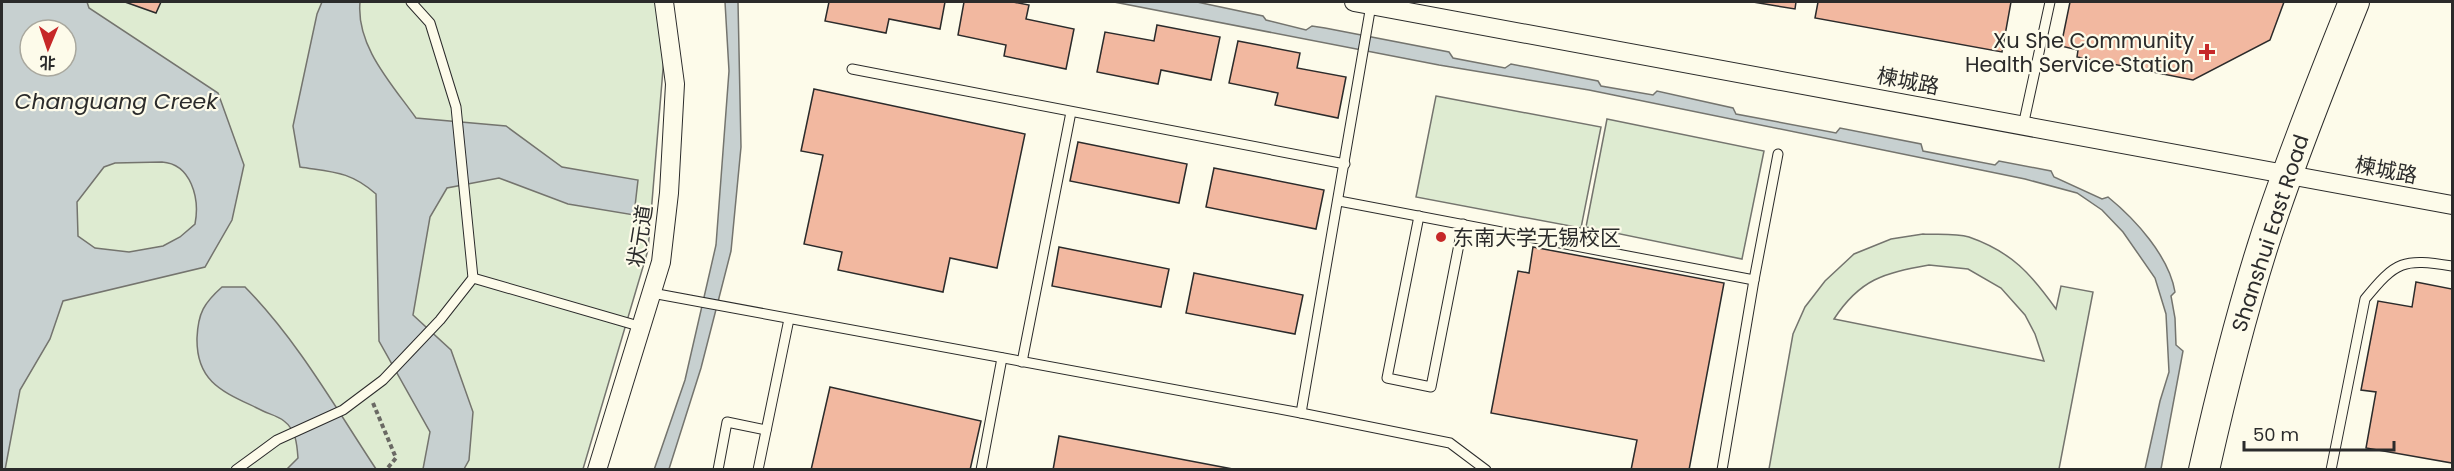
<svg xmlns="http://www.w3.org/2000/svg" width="2454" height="471" font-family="Poppins,'Noto Sans SC',sans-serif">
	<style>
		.green { fill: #deebd1; stroke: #74746e; stroke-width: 1.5; fill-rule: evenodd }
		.water { fill: #c7d0d0; stroke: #74746e; stroke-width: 1.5; fill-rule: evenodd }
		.building { fill: #f2b8a0; stroke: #2b2b2b; stroke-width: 1.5 }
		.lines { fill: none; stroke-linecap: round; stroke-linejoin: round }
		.service-casing { stroke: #2b2b2b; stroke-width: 11 }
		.minor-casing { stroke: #2b2b2b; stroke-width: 20 }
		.trunk-casing { stroke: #2b2b2b; stroke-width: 32 }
		.path { stroke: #6a6964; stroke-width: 4; stroke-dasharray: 4.5 3; stroke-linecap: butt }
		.service { stroke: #fdfbea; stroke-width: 9 }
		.minor { stroke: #fdfbea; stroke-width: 18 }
		.trunk { stroke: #fdfbea; stroke-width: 30 }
		.poi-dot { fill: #c62828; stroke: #fdfbea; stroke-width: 2 }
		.labels { text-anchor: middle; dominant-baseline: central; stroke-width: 4.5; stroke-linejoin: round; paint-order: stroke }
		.poi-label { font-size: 21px; fill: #2b2b2b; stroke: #fdfbea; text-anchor: end }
		.street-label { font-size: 21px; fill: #2b2b2b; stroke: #fdfbea }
		.water-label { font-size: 22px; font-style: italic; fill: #2b2b2b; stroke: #fdfbea }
	</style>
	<rect width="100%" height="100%" fill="#fdfbea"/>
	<g class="green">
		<path d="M2,2H657L665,45L648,250L583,469H2ZM30,30H66V66H30Z"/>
		<polygon points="1436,96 1601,127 1581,228 1416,197"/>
		<polygon points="1607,119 1764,151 1742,259 1586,227"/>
		<path d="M1923,234C1937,235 1955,233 1969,237C2012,252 2031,274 2056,309L2061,286L2093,292L2059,469H1769L1793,334L1805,307L1825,281L1854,254L1891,239ZM1929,265L1968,269L2001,288L2025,315L2035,334L2044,361L1834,319C1860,279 1884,273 1929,265Z"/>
	</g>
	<g class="water">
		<path d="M2,2H87L89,8L218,93L244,165L232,220L205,267L63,301L50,339L20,390L5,470L2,469ZM30,30H66V66H30ZM162,162C191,164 200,198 195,224L180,237L163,246L129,252L95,248L78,236L77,202L104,167L115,163Z"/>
		<path d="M322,2H360C356,46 391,83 416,118L506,126L562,167L638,180L634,215L568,204L499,178L447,188L430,217L413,315L451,350L473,412L469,460L464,469H423L430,432L379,341L376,194C350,171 332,172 300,167L293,126L317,14Z"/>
		<polygon points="725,2 738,2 741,147 731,251 701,368 669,469 654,470 685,380 716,245 729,71"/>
		<path d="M1114,2H1197L1263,16L1266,20L1306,30L1312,26L1325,28L1449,52L1453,58L1505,68L1511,64L1598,81L1601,86L1653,95L1657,91L1733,108L1736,114L1836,133L1840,128L1921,144L1923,151L1995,165L1999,161L2051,171L2054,177L2102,199L2108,197C2135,219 2169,256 2175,292L2171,296L2175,318L2176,345L2183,351L2161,469H2145L2160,401L2169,372L2166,314L2155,278L2123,232L2102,210L2077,193L2025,179L1589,90L1439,65Z"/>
		<path d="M222,287H245C298,341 335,407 376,469H287L298,458C297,444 296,430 284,421C278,416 269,414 263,411C227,393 196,385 197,338C198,313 204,303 222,287Z"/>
	</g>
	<g class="building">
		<polygon points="125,2 161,2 156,13"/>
		<polygon points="829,2 945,2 940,29 889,19 886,33 825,21"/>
		<polygon points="964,2 1013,2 1029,5 1026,19 1074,29 1066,69 1004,56 1006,45 958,35"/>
		<polygon points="1753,2 1796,2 1795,9"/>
		<polygon points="1818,2 2011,2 2002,52 1815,18"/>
		<polygon points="2070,2 2284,2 2270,40 2193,80 2077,57 2078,50 2061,46"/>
		<polygon points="1157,25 1220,37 1211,80 1161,70 1158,84 1097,72 1105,32 1154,41"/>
		<polygon points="1238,41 1300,53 1297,68 1346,77 1338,118 1275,105 1278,93 1229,83"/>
		<polygon points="814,89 1025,134 997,268 950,258 943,292 838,270 842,252 804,244 823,155 801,151"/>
		<polygon points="1078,142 1187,164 1179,203 1070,181"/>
		<polygon points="1214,168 1324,190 1316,229 1206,207"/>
		<polygon points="1059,247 1169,269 1161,307 1052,286"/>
		<polygon points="1533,247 1724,283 1689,470 1631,470 1637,440 1491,413 1518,271 1529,273"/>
		<polygon points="1194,273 1303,295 1295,334 1186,313"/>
		<polygon points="2416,282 2452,289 2452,463 2366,448 2376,392 2361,390 2378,301 2412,307"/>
		<polygon points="830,387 981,421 970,470 811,470"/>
		<polygon points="1059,436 1238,470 1053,470"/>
	</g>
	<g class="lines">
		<g class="service-casing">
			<g id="service">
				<polyline points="852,69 1345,164"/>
				<polyline points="2023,126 2050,2"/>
				<polyline points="1339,201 1754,280"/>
				<polyline points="1419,216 1387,378 1431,387 1463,224"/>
				<polyline points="473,278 642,327"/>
				<polyline points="652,293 1301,413 1450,443 1486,470"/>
				<polyline points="1022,362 1071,112"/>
				<polyline points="1301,413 1371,5"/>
				<polyline points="236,470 277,440 343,410 383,380 440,320 473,278 456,107 430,23 411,2"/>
				<polyline points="718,470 727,422 766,430"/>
				<polyline points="758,470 789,319"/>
				<polyline points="981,470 1002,358"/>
				<polyline points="1722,470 1754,280 1778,154"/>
				<path d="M2331,470L2365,299C2396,261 2403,258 2452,266"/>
			</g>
		</g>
		<g class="minor-casing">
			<g id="minor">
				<polyline points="1354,2 2452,205"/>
				<polyline points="597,470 661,262 669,193 675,84 664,2"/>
			</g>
		</g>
		<g class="trunk-casing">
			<path id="trunk" d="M2204,470C2224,381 2246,292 2276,206C2300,137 2327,69 2354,2"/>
		</g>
		<polyline class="path" points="373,403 396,458 386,470"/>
		<use href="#service" class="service"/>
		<use href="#minor" class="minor"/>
		<use href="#trunk" class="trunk"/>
	</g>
	<g class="poi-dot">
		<path d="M2204 43h6v6h6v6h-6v6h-6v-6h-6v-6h6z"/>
		<circle cx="1441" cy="237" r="6"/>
	</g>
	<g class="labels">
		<g class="poi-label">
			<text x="2194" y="40">Xu She Community<tspan x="2194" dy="24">Health Service Station</tspan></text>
			<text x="1453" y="237" text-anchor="start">东南大学无锡校区</text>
		</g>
		<g class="street-label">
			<text transform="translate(1908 81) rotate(11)">楝城路</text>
			<text transform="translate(2386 170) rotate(11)">楝城路</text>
			<text transform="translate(2270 233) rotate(-72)">Shanshui East Road</text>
			<text transform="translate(640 236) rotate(-81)">状元道</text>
		</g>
		<g class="water-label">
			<text x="116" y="101">Changuang Creek</text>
		</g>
	</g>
	<rect width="2454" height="471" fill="none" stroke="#2b2b2b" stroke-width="6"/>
	<g transform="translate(48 48) rotate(182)"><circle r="28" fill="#fdfbea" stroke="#a9a89e" stroke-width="1.5"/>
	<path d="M0-4.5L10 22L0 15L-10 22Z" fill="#c62828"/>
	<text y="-9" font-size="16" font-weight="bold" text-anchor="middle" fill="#2b2b2b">北</text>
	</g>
	<path d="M2244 441v9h150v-9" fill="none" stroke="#2b2b2b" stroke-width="3"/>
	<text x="2253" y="441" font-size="18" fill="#2b2b2b" stroke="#fdfbea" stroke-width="4.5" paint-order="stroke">50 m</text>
</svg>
